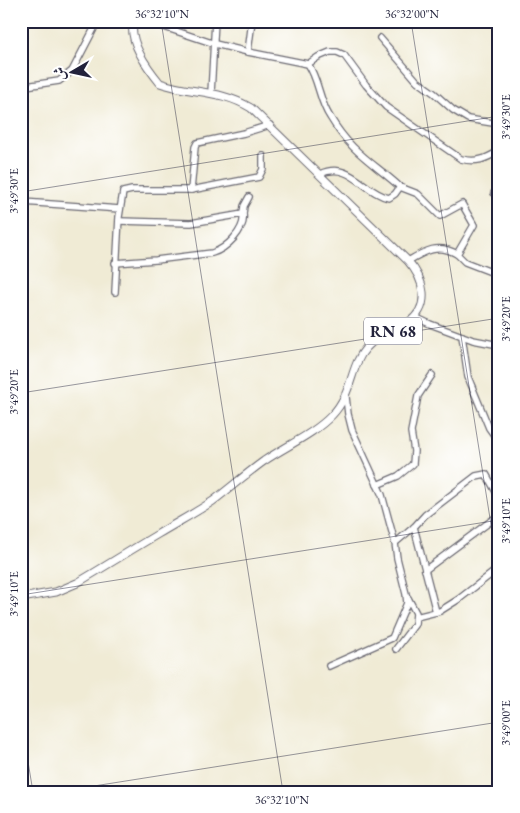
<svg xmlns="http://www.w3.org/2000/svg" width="520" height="813" font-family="'EB Garamond',Amiri,serif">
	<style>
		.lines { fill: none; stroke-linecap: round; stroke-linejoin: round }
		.minor-casing { stroke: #6a6871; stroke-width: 8 }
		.major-casing { stroke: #6a6871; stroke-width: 9 }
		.minor { stroke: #fff; stroke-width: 5.5 }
		.major { stroke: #fff; stroke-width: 7 }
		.ticks { fill: none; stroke: #22223b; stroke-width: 1; stroke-opacity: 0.45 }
		.labels { text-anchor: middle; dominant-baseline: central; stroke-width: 4; stroke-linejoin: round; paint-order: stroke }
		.shield { fill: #fff; stroke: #646476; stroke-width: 1 }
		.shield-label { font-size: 16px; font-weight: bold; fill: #22223b }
		.neatline { fill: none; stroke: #22223b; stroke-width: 2 }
		.ticks-label { font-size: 12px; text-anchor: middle; fill: #22223b }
	</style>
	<rect width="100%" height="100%" fill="#fff"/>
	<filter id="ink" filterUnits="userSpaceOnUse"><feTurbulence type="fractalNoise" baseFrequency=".02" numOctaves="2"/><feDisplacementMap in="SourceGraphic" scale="10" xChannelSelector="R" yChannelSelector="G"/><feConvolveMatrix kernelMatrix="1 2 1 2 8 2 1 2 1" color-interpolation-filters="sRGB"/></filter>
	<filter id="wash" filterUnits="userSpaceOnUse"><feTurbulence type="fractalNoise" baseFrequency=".0096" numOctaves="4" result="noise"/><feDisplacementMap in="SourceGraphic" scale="20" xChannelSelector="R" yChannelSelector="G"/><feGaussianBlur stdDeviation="1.12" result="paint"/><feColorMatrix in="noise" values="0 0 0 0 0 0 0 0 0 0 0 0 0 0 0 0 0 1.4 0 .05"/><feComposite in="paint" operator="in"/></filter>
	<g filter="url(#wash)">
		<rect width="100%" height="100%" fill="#f0ebd5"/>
	</g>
	<g filter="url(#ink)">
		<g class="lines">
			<g class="minor-casing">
				<g id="minor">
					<polyline points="146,21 215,44 248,52 252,21"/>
					<polyline points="21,30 24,35 21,37"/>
					<polyline points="380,38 417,81 434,93 453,110 468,119 499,124"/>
					<path d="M248,52L308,64C319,80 319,101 330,117C336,127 345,139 353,147C368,162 385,173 400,187L395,194L389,198C364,193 350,160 320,174"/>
					<path d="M308,64L318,57L330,52H337L344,55L366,85L386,107L461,159C476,163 486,159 499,151"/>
					<polyline points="21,82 26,86 59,81 72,71 98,21"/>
					<polyline points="211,93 215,21"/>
					<path d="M400,187L418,194L440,216L462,204L474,225L457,254C438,243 425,251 408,261"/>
					<polyline points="191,190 259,177 263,169 263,156"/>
					<polyline points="494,193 499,198"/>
					<polyline points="23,202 120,209"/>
					<polyline points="243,214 244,206 249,197"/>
					<polyline points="457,254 465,262 491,272 499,266"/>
					<path d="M115,263L156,260L212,253C226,249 246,230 243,214L191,223L119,221"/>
					<polyline points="115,292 119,217 123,192 132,190 191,190 195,147 197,143 244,133 270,125"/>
					<polyline points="415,317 430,324 473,340 499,345"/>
					<polyline points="462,336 468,377 489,428 494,435 499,438"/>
					<polyline points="377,485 398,476 413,464 414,451 411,432 418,396 432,375"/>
					<polyline points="414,527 436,612"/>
					<polyline points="395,543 414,527 425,515 476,476 486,474 499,497"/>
					<polyline points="425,570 499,515"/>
					<polyline points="416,617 440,611 459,599 499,568"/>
					<polyline points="396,649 415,624 416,613 408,598"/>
					<polyline points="329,666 392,638 407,603 406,594 397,558 395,543 382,495 352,430 348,414 346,397"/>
				</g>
			</g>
			<g class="major-casing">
				<path id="major" d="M21,598L56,592L77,583C104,567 131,550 158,534C176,523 195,513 213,501C230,488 246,474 264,461C286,446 314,434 332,415C353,393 350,366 366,348C377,335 395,332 408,323C432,306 424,279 408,261L251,108C220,89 191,94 160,83C147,67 129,43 133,21"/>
			</g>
			<use href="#minor" class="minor"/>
			<use href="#major" class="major"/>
		</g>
	</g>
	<path class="ticks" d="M161,21L283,792M411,21L499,575M21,192L499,116M21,393L499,318M21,595L499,520M21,719L33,792M56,792L499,722"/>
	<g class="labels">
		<rect class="shield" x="364" y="317.5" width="58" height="27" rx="4"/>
		<g class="shield-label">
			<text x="393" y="331">RN 68</text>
		</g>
	</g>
	<rect width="520" height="813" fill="none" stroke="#fff" stroke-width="55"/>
	<g transform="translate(72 72) rotate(261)" stroke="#ffffff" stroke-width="4" paint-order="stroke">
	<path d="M0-4L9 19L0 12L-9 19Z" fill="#22223b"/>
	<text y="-8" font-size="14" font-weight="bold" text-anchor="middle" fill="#22223b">ش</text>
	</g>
	<rect x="28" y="28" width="464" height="758" class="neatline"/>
	<g class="ticks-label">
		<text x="162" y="18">36°32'10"N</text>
		<text x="412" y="18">36°32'00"N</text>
		<text transform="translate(506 117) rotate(-90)" y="4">3°49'30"E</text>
		<text transform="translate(14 191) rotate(-90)" y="4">3°49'30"E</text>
		<text transform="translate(506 319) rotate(-90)" y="4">3°49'20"E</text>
		<text transform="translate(14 392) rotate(-90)" y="4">3°49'20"E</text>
		<text transform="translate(506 521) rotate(-90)" y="4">3°49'10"E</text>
		<text transform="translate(14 594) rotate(-90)" y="4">3°49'10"E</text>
		<text transform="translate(506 723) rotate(-90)" y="4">3°49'00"E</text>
		<text x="282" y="804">36°32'10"N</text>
	</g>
</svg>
